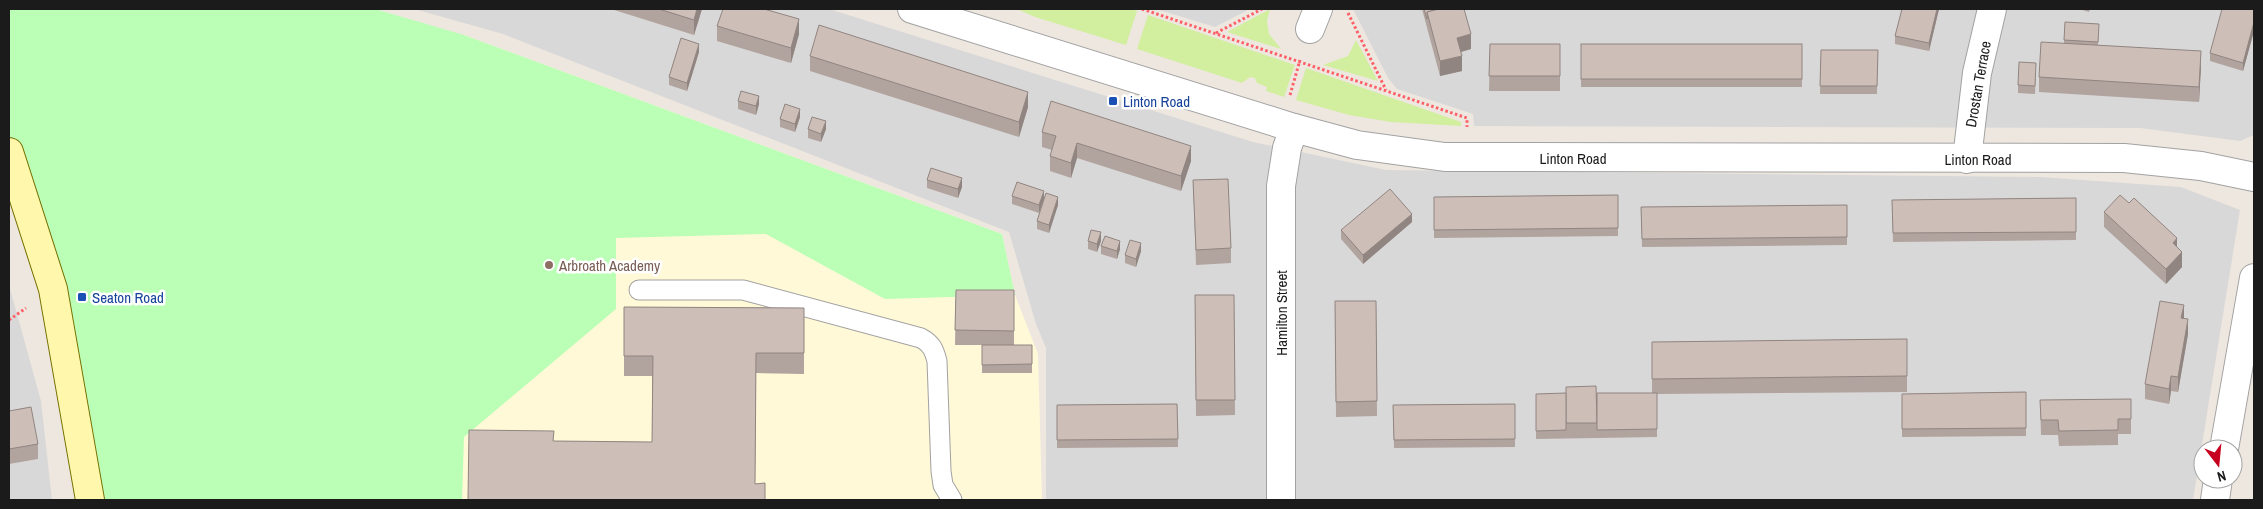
<svg xmlns="http://www.w3.org/2000/svg" width="2263" height="509" font-family="'Archivo Narrow',sans-serif">
	<style>
		.residential { fill: #d9d8d8 }
		.education { fill: #fff9d7 }
		.grass { fill: #d2ee9f }
		.park { fill: #bbfeb6 }
		.lines { fill: none; stroke-linecap: round; stroke-linejoin: round }
		.lane-casing { stroke: #a2a2a2; stroke-width: 21 }
		.street-casing { stroke: #a2a2a2; stroke-width: 30 }
		.secondary-casing { stroke: #746f00; stroke-width: 30 }
		.path { stroke: #ff5f67; stroke-width: 3; stroke-dasharray: 2.5 2.5; stroke-linecap: butt }
		.lane { stroke: #fff; stroke-width: 19 }
		.street { stroke: #fff; stroke-width: 28 }
		.secondary { stroke: #fff7ac; stroke-width: 28 }
		.wall { fill: #b1a39e }
		.shaded-wall { fill: #908581 }
		.building { fill: #cebeb8; stroke: #908581 }
		.transit-dot { fill: #1a4fb4; stroke: #fff; stroke-width: 2 }
		.education-dot { fill: #8d6e63; stroke: #fff; stroke-width: 2 }
		.labels { text-anchor: middle; dominant-baseline: central; stroke-width: 5; stroke-linejoin: round; paint-order: stroke }
		.street-label { font-size: 15px; fill: #1b1b1b; stroke: #fff }
		.transit-label { font-size: 15px; fill: #164399; stroke: #fff; text-anchor: start }
		.education-label { font-size: 15px; fill: #785e54; stroke: #fff; text-anchor: start }
	</style>
	<rect width="100%" height="100%" fill="#eee7df"/>
	<g class="residential">
		<polygon points="414,9 829,9 1253,142 1386,170 2041,177 2181,187 2240,210 2193,500 1046,500 1046,348 1036,324 1009,232 503,34"/>
		<polygon points="1156,9 1250,9 1215,27"/>
		<polygon points="1353,9 2254,9 2254,135 2240,141 2140,128 1474,126 1473,114 1397,89 1388,78"/>
		<polygon points="9,285 41,401 52,500 9,500"/>
	</g>
	<polygon class="education" points="464,35 1002,234 1015,295 1038,354 1042,500 122,500 452,97"/>
	<g class="grass">
		<polygon points="1017,9 1131,9 1137,11 1126,45 1035,17"/>
		<polygon points="1270,9 1267,21 1269,34 1281,49 1227,32"/>
		<polygon points="1148,15 1295,65 1284,97 1266,91 1267,87 1257,83 1255,78 1250,77 1242,83 1137,49"/>
		<polygon points="1356,40 1378,81 1323,65 1348,56"/>
		<polygon points="1306,68 1461,122 1461,126 1391,122 1349,115 1296,100"/>
	</g>
	<polygon class="park" points="9,9 375,9 464,35 1002,234 1015,295 885,299 766,234 616,238 616,309 464,437 462,500 90,500 9,152"/>
	<g class="lines">
		<g class="lane-casing">
			<path id="lane" d="M639,290H743L921,338C932,344 934,350 937,361L941,471L943,485L952,500"/>
		</g>
		<g class="street-casing">
			<g id="street">
				<polyline points="912,9 1294,128 1357,145 1445,157 2124,158 2201,166 2254,177"/>
				<polyline points="1310,29 1318,9"/>
				<polyline points="1967,159 1977,73 1992,9"/>
				<polyline points="2224,449 2254,278"/>
				<polyline points="1281,500 1281,186 1287,148 1294,128"/>
				<polyline points="2215,500 2218,479"/>
			</g>
		</g>
		<g class="secondary-casing">
			<polyline id="secondary" points="9,152 53,289 90,500"/>
		</g>
		<g class="path">
			<polyline points="1142,9 1467,118 1467,127"/>
			<polyline points="1348,13 1386,90"/>
			<polyline points="1216,33 1262,9"/>
			<polyline points="1290,95 1300,60"/>
			<polyline points="9,320 26,308"/>
		</g>
		<use href="#lane" class="lane"/>
		<use href="#street" class="street"/>
		<use href="#secondary" class="secondary"/>
	</g>
	<g class="wall">
		<polygon points="611,9 702,9 694,35"/>
		<polygon points="1422,9 1464,9 1471,49 1461,52 1462,71 1440,76"/>
		<polygon points="1902,9 1939,9 1929,51 1895,44 1895,36"/>
		<polygon points="2079,9 2090,9 2089,12"/>
		<polygon points="2254,9 2254,31 2243,71 2210,61 2210,53"/>
		<polygon points="2065,22 2099,33 2098,45 2201,66 2199,102 2039,92 2039,77 2064,43"/>
		<polygon points="717,26 799,34 791,63 717,41"/>
		<polygon points="1490,44 1560,44 1560,91 1489,91"/>
		<rect x="1581" y="44" width="221" height="43"/>
		<polygon points="1821,50 1878,50 1877,94 1820,94"/>
		<polygon points="699,52 687,91 669,85 669,77"/>
		<polygon points="810,56 1028,107 1019,137 810,71"/>
		<polygon points="2036,72 2035,94 2018,93 2018,85"/>
		<polygon points="738,101 759,104 756,115 738,109"/>
		<polygon points="800,117 795,132 780,127 780,119"/>
		<polygon points="808,129 826,129 821,142 808,138"/>
		<polygon points="1042,132 1191,161 1181,191 1077,158 1071,178 1050,171 1050,156 1052,150 1042,147"/>
		<polygon points="927,180 962,187 958,198 927,188"/>
		<polygon points="1193,180 1231,248 1231,263 1196,265"/>
		<polygon points="1618,195 1618,236 1434,238 1434,197"/>
		<polygon points="1012,196 1044,199 1039,213 1012,204"/>
		<polygon points="2076,198 2076,240 1893,242 1892,200"/>
		<polygon points="1058,205 1049,233 1037,229 1037,221"/>
		<polygon points="1847,205 1847,245 1642,247 1641,207"/>
		<polygon points="2104,212 2177,247 2182,267 2166,284 2104,227"/>
		<polygon points="1412,222 1363,264 1341,239 1341,230"/>
		<polygon points="1088,241 1101,241 1097,252 1088,249"/>
		<polygon points="1101,246 1120,249 1117,259 1101,254"/>
		<polygon points="1141,251 1136,267 1125,263 1125,255"/>
		<polygon points="956,290 1014,290 1014,345 1032,345 1032,373 982,373 982,345 955,345"/>
		<polygon points="1195,295 1234,295 1235,415 1196,416"/>
		<polygon points="1335,301 1376,301 1377,416 1336,417"/>
		<polygon points="624,307 804,308 804,374 756,373 755,484 765,500 554,441 652,442 652,376 624,376"/>
		<polygon points="2184,318 2188,334 2178,392 2171,391 2169,404 2145,399 2145,384"/>
		<polygon points="1907,339 1907,392 1657,394 1657,437 1536,439 1536,394 1652,393 1652,342"/>
		<polygon points="2026,392 2026,436 1902,437 1902,394"/>
		<polygon points="2131,399 2131,434 2118,434 2118,445 2059,446 2058,435 2041,435 2040,400"/>
		<polygon points="1177,404 1178,447 1057,448 1057,405"/>
		<polygon points="1515,404 1515,447 1394,448 1393,405"/>
		<polygon points="9,411 38,444 38,459 9,464"/>
	</g>
	<g class="shaded-wall">
		<polygon points="697,9 702,9 694,35 694,20"/>
		<polygon points="1937,9 1939,9 1929,51 1929,43"/>
		<polygon points="799,19 799,34 791,63 791,48"/>
		<polygon points="2254,22 2254,31 2243,71 2243,63"/>
		<polygon points="1471,34 1471,49 1457,53 1457,38"/>
		<polygon points="699,44 699,52 687,91 687,83"/>
		<polygon points="2201,51 2201,66 2199,102 2199,87"/>
		<polygon points="1462,56 1462,71 1440,76 1440,61"/>
		<polygon points="1028,92 1028,107 1019,137 1019,122"/>
		<polygon points="759,96 759,104 756,115 756,106"/>
		<polygon points="800,109 800,117 795,132 795,124"/>
		<polygon points="826,121 826,129 821,142 821,134"/>
		<polygon points="1077,143 1077,158 1071,178 1071,163"/>
		<polygon points="1191,146 1191,161 1181,191 1181,176"/>
		<polygon points="962,178 962,187 958,198 958,189"/>
		<polygon points="1044,191 1044,199 1039,213 1039,205"/>
		<polygon points="1058,197 1058,205 1049,233 1049,225"/>
		<polygon points="1412,214 1412,222 1363,264 1363,255"/>
		<polygon points="1101,232 1101,241 1097,252 1097,244"/>
		<polygon points="2177,238 2177,253 2173,243"/>
		<polygon points="1120,241 1120,249 1117,259 1117,251"/>
		<polygon points="1141,243 1141,251 1136,267 1136,259"/>
		<polygon points="2182,252 2182,267 2166,284 2166,269"/>
		<polygon points="2184,305 2184,320 2181,318"/>
		<polygon points="2188,319 2188,334 2178,392 2178,377"/>
		<polygon points="2171,376 2171,391 2169,404 2169,389"/>
	</g>
	<g class="building">
		<polygon points="659,9 697,9 694,20"/>
		<polygon points="723,9 764,9 799,19 791,48 717,26"/>
		<polygon points="1424,9 1439,9 1427,12 1427,19"/>
		<polygon points="1439,9 1464,9 1471,34 1457,38 1462,56 1440,61 1427,12"/>
		<polygon points="1902,9 1937,9 1929,43 1895,36"/>
		<polygon points="2222,9 2254,9 2254,22 2243,63 2210,53"/>
		<polygon points="2065,22 2099,24 2098,42 2064,40"/>
		<polygon points="819,25 1028,92 1019,122 810,56"/>
		<polygon points="681,38 699,44 687,83 669,77"/>
		<polygon points="2041,42 2201,51 2199,87 2039,77"/>
		<polygon points="1490,44 1560,44 1560,76 1489,76"/>
		<rect x="1581" y="44" width="221" height="35"/>
		<polygon points="1821,50 1878,50 1877,86 1820,86"/>
		<polygon points="2019,62 2036,63 2035,86 2018,85"/>
		<polygon points="741,91 759,96 756,106 738,101"/>
		<polygon points="1051,101 1191,146 1181,176 1077,143 1071,163 1050,156 1056,136 1042,132"/>
		<polygon points="785,104 800,109 795,124 780,119"/>
		<polygon points="812,117 826,121 821,134 808,129"/>
		<polygon points="931,168 962,178 958,189 927,180"/>
		<polygon points="1228,179 1231,248 1196,250 1193,180"/>
		<polygon points="1017,182 1044,191 1039,205 1012,196"/>
		<polygon points="1390,189 1412,214 1363,255 1341,230"/>
		<polygon points="1046,193 1058,197 1049,225 1037,221"/>
		<polygon points="1618,195 1618,228 1434,230 1434,197"/>
		<polygon points="2120,195 2129,203 2134,198 2177,238 2173,243 2182,252 2166,269 2104,212"/>
		<polygon points="2076,198 2076,232 1893,233 1892,200"/>
		<polygon points="1847,205 1847,237 1642,239 1641,207"/>
		<polygon points="1091,230 1101,232 1097,244 1088,241"/>
		<polygon points="1105,236 1120,241 1117,251 1101,246"/>
		<polygon points="1130,240 1141,243 1136,259 1125,255"/>
		<polygon points="956,290 1014,290 1014,331 955,330"/>
		<polygon points="1195,295 1234,295 1235,400 1196,400"/>
		<polygon points="1335,301 1376,301 1377,401 1336,402"/>
		<polygon points="2160,301 2184,305 2181,318 2188,319 2178,377 2171,376 2169,389 2145,384"/>
		<polygon points="624,307 804,308 804,353 756,353 755,484 765,483 765,500 468,500 469,430 554,431 553,441 652,442 653,356 624,356"/>
		<polygon points="1907,339 1907,376 1652,379 1652,342"/>
		<polygon points="982,345 1032,345 1032,364 982,365"/>
		<polygon points="1596,386 1597,423 1566,423 1566,387"/>
		<polygon points="2026,392 2026,428 1902,429 1902,394"/>
		<polygon points="1566,393 1566,430 1536,431 1536,394"/>
		<polygon points="1597,393 1657,393 1657,429 1597,430"/>
		<polygon points="2131,399 2131,419 2118,419 2118,430 2059,431 2058,420 2041,420 2040,400"/>
		<polygon points="1177,404 1178,439 1057,440 1057,405"/>
		<polygon points="1515,404 1515,439 1394,440 1393,405"/>
		<polygon points="31,407 38,444 9,449 9,411"/>
	</g>
	<g class="transit-dot">
		<rect x="1108" y="96" width="10" height="10" rx="2.5"/>
		<rect x="77" y="292" width="10" height="10" rx="2.5"/>
	</g>
	<circle class="education-dot" cx="549" cy="265" r="5"/>
	<g class="labels">
		<g class="street-label">
			<text transform="translate(1978 84) rotate(-80)">Drostan Terrace</text>
			<text x="1573" y="158">Linton Road</text>
			<text x="1978" y="159">Linton Road</text>
			<text transform="translate(1281 313) rotate(-90)">Hamilton Street</text>
		</g>
		<g class="transit-label">
			<text x="1123" y="101">Linton Road</text>
			<text x="92" y="297">Seaton Road</text>
		</g>
		<g class="education-label">
			<text x="559" y="265">Arbroath Academy</text>
		</g>
	</g>
	<rect width="2263" height="509" fill="none" stroke="#1b1b1b" stroke-width="20"/>
	<g transform="translate(2218 464) rotate(164)"><circle r="24" fill="#ffffff" stroke="#a4a4a4"/>
	<path d="M0-4L9 19L0 12L-9 19Z" fill="#c6001e"/>
	<text y="-8" font-size="14" font-weight="bold" text-anchor="middle" fill="#1b1b1b">N</text>
	</g>
</svg>
